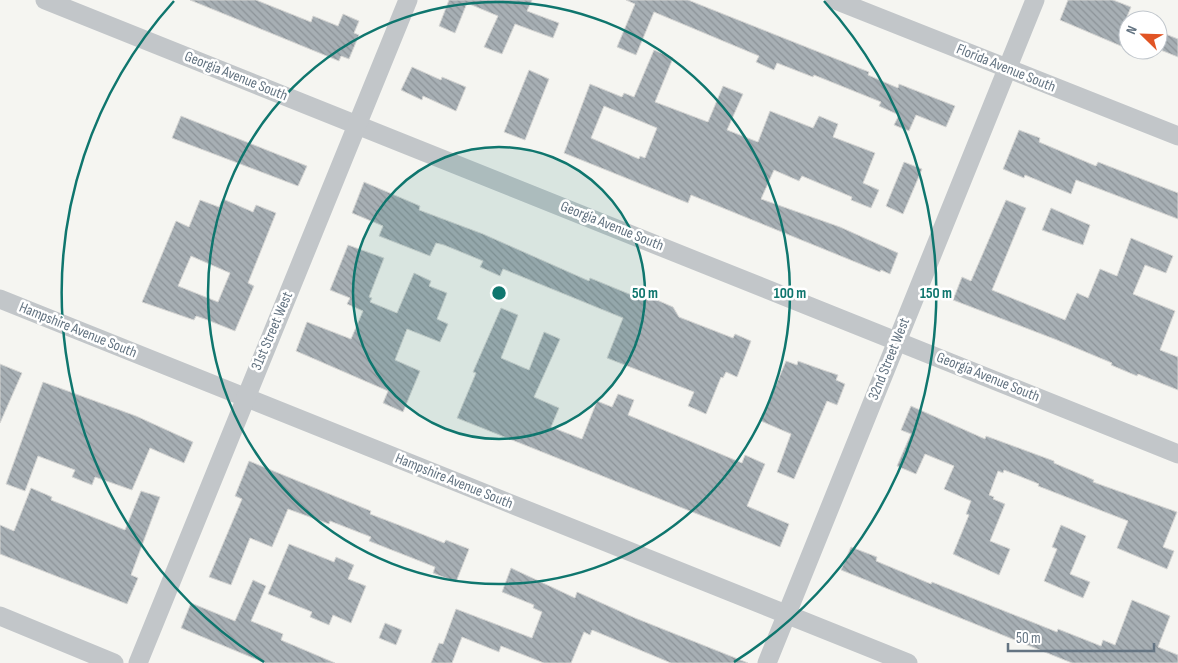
<svg xmlns="http://www.w3.org/2000/svg" width="1178" height="663" font-family="'Sofia Sans Condensed',sans-serif">
	<style>
		.building { fill: url(#building-back-hatch); stroke: #d6d6d4; fill-rule: evenodd }
		.lines { fill: none; stroke-linecap: round; stroke-linejoin: round }
		.minor { stroke: #c2c6c9; stroke-width: 19 }
		.ring { fill: none; stroke: #0f766e; stroke-width: 2.5 }
		.labels { text-anchor: middle; dominant-baseline: central; stroke-width: 5; stroke-linejoin: round; paint-order: stroke }
		.street-label { font-size: 15px; fill: #647482; stroke: #fff }
		.centre { fill: #0f766e; stroke: #fff; stroke-width: 2.5 }
		.ring-label { font-size: 15px; text-anchor: middle; font-weight: bold; fill: #0f766e; stroke: #fff; stroke-width: 5; stroke-linejoin: round; paint-order: stroke }
	</style>
	<defs>
		<pattern id="building-back-hatch" width="6" height="6" patternUnits="userSpaceOnUse" patternTransform="scale(1.25)"><rect width="6" height="6" fill="#a7afb4"/><path d="M-1 5l2 2M0 0l6 6M5-1l2 2" fill="none" stroke="#8c9398"/></pattern>
	</defs>
	<rect width="100%" height="100%" fill="#f5f5f1"/>
	<g class="building">
		<polygon points="190,0 256,0 311,22 313,16 338,26 343,14 359,21 354,33 359,35 349,59 341,56 339,61"/>
		<polygon points="449,0 532,0 527,11 559,23 553,38 515,24 502,54 484,47 498,16 467,3 455,33 439,26"/>
		<polygon points="626,0 688,0 869,72 868,75 898,88 899,84 955,106 946,127 916,115 909,131 894,125 899,115 879,106 881,102 814,75 813,77 777,63 774,70 756,62 759,56 654,12 636,55 617,47 635,4"/>
		<polygon points="1068,0 1113,0 1131,7 1126,19 1128,49 1060,20"/>
		<polygon points="1158,31 1178,39 1178,57 1158,49"/>
		<path d="M654,50L673,58L655,102L708,122L723,86L743,94L727,130L758,142L770,111L813,128L819,116L838,124L833,137L875,153L863,183L879,190L871,208L851,200L852,197L802,176L799,181L774,170L761,199L840,227L898,253L890,274L881,270L880,272L691,195L688,203L564,153L590,84L622,97L624,93L634,97ZM604,106L657,128L645,158L640,156L639,159L591,138Z"/>
		<polygon points="412,67 441,80 442,77 466,87 456,111 423,96 422,100 401,90"/>
		<polygon points="529,70 549,79 525,140 504,132"/>
		<polygon points="181,116 307,166 298,186 172,138"/>
		<polygon points="1019,130 1040,138 1039,142 1096,166 1098,162 1178,193 1178,219 1076,180 1071,194 1025,175 1024,178 1003,169"/>
		<polygon points="904,162 922,169 903,214 886,206"/>
		<polygon points="364,182 420,206 419,210 483,234 589,281 590,278 634,296 636,291 673,307 679,317 733,338 735,334 751,341 737,377 726,372 723,378 721,377 706,414 688,406 694,392 607,358 623,318 503,269 500,276 480,267 483,261 444,245 436,243 430,256 379,236 383,226 352,213"/>
		<path d="M223,199L253,212L256,205L276,213L248,283L254,286L235,331L205,319L196,316L194,320L142,302L176,221L189,227L200,200L219,207ZM191,256L230,273L218,302L178,286Z"/>
		<polygon points="1006,200 1026,208 992,290 1065,320 1077,293 1088,298 1100,269 1117,276 1131,238 1173,256 1166,273 1145,265 1133,294 1175,311 1160,350 1178,357 1178,390 1138,374 1137,376 1111,365 1112,363 1057,340 953,300 962,277 971,281"/>
		<polygon points="1051,208 1090,225 1083,245 1042,230"/>
		<polygon points="348,245 384,258 369,297 372,298 370,302 397,313 414,273 431,281 429,286 447,293 437,319 448,324 440,342 407,329 395,360 420,371 403,412 383,403 388,391 296,351 307,322 351,339 363,311 347,304 350,298 330,290"/>
		<polygon points="501,308 518,315 501,358 529,370 544,332 560,339 534,397 559,408 551,427 582,439 597,401 612,407 618,394 634,400 628,415 742,463 745,455 765,464 747,506 789,524 780,547 457,418 476,373 473,372"/>
		<polygon points="786,361 797,365 798,361 823,370 838,375 836,380 845,384 837,405 827,401 794,479 777,472 791,434 761,421"/>
		<polygon points="0,364 22,373 0,423"/>
		<polygon points="43,382 136,416 193,442 184,463 150,448 132,490 95,477 92,485 72,477 75,470 38,456 25,491 6,484"/>
		<polygon points="911,406 985,439 986,436 1054,461 1054,463 1094,480 1093,482 1177,512 1163,547 1174,551 1167,569 1117,548 1128,521 1038,486 1039,484 1004,470 1003,473 998,471 989,495 994,497 993,499 1005,504 990,541 1010,549 999,575 953,554 969,515 966,514 971,501 944,489 954,466 925,454 916,474 897,466 911,434 901,430"/>
		<polygon points="249,461 371,511 370,514 404,527 444,543 446,540 469,549 456,582 433,573 435,567 369,541 371,537 330,521 329,524 288,509 272,547 250,538 231,585 209,577 242,499 235,496"/>
		<polygon points="31,488 52,497 51,500 125,530 141,491 160,497 131,575 138,578 127,604 0,554 0,525 14,531"/>
		<polygon points="1061,525 1086,536 1070,574 1090,582 1083,598 1044,581 1057,549 1052,547"/>
		<polygon points="289,544 334,562 336,557 354,565 348,579 366,586 351,623 333,615 329,625 310,617 312,612 268,594"/>
		<polygon points="851,547 877,557 876,561 931,584 932,582 1057,632 1058,629 1101,646 1103,640 1115,645 1132,600 1170,616 1158,647 1178,655 1178,663 1072,663 841,570"/>
		<polygon points="511,568 575,598 577,592 635,618 748,663 671,663 592,630 590,635 584,632 571,663 544,663 501,646 499,652 462,637 452,663 431,663 439,643 443,644 456,609 532,638 542,612 533,608 534,605 502,592"/>
		<polygon points="253,580 266,586 251,621 283,634 281,640 335,663 265,663 181,628 191,603 235,621"/>
		<polygon points="385,623 402,630 396,645 379,638"/>
	</g>
	<g class="lines">
		<g class="minor">
			<polyline points="45,0 1178,454"/>
			<polyline points="835,0 1178,136"/>
			<polyline points="0,299 908,663"/>
			<polyline points="0,616 114,663"/>
			<polyline points="138,663 408,0"/>
			<polyline points="767,663 1035,0"/>
		</g>
	</g>
	<circle cx="499" cy="293" r="146" fill="#0f766e" fill-opacity=".12"/>
	<g class="ring">
		<circle cx="499" cy="293" r="146"/>
		<circle cx="499" cy="293" r="291"/>
		<path d="M264 662A437 437 0 0 1 174 1M824 1A437 437 0 0 1 734 662"/>
	</g>
	<g class="labels">
		<g class="street-label">
			<text transform="translate(1006 68) rotate(22)">Florida Avenue South</text>
			<text transform="translate(236 76) rotate(22)">Georgia Avenue South</text>
			<text transform="translate(612 226) rotate(22)">Georgia Avenue South</text>
			<text transform="translate(78 330) rotate(22)">Hampshire Avenue South</text>
			<text transform="translate(272 331) rotate(-67)">31st Street West</text>
			<text transform="translate(889 359) rotate(-68)">32nd Street West</text>
			<text transform="translate(988 377) rotate(22)">Georgia Avenue South</text>
			<text transform="translate(454 481) rotate(22)">Hampshire Avenue South</text>
		</g>
	</g>
	<circle cx="499" cy="293" r="8" class="centre"/>
	<g class="ring-label">
		<text x="645" y="298">50 m</text>
		<text x="790" y="298">100 m</text>
		<text x="936" y="298">150 m</text>
	</g>
	<g transform="translate(1143 35) rotate(293)"><circle r="24" fill="#ffffff" stroke="#c1c7cd"/>
	<path d="M0-4L9 19L0 12L-9 19Z" fill="#e15424"/>
	<text y="-8" font-size="14" font-weight="bold" text-anchor="middle" fill="#647482">N</text>
	</g>
	<path d="M1008 643v8h146v-8" fill="none" stroke="#647482" stroke-width="2.5"/>
	<text x="1016" y="643" font-size="15" fill="#647482" stroke="#ffffff" stroke-width="4" paint-order="stroke">50 m</text>
</svg>
